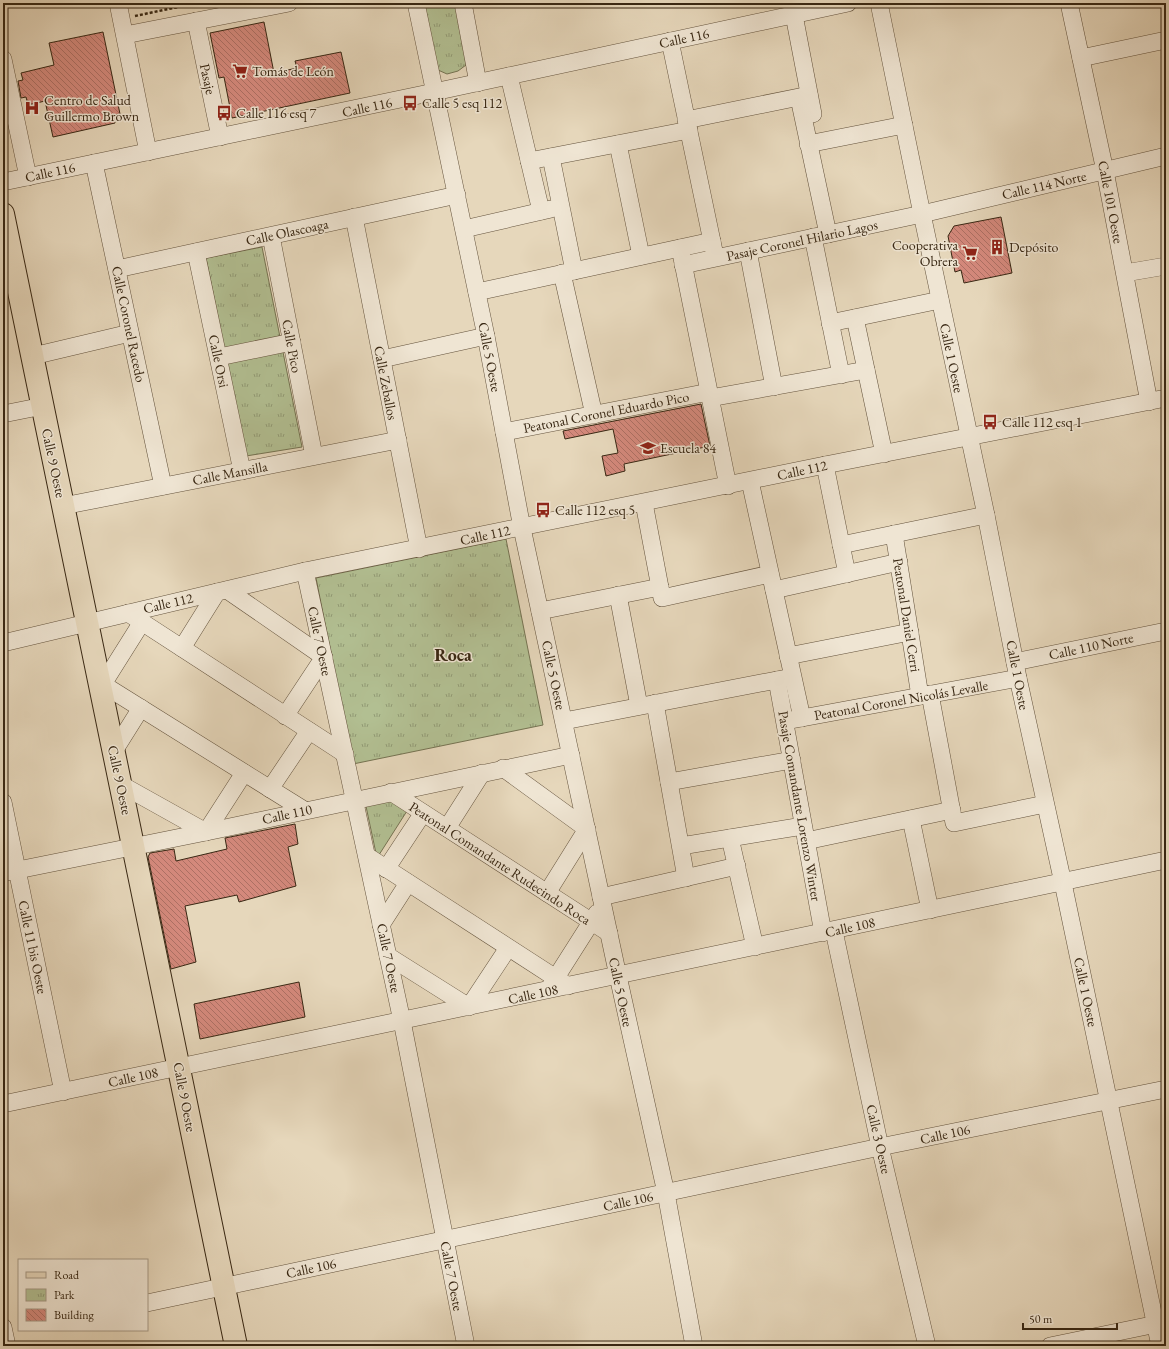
<svg xmlns="http://www.w3.org/2000/svg" width="1169" height="1349" font-family="'EB Garamond',serif">
	<style>
		.park { fill: url(#park-tufts); stroke: #757352 }
		.building { fill: url(#building-back-hatch); stroke: #382713 }
		.lines { fill: none; stroke-linecap: round; stroke-linejoin: round }
		.minor-casing { stroke: #64533d; stroke-width: 18 }
		.major-casing { stroke: #382713; stroke-width: 24 }
		.path { stroke: #382713; stroke-width: 2.5; stroke-dasharray: 3 2; stroke-linecap: butt }
		.minor { stroke: #efe5d3; stroke-width: 17 }
		.major { stroke: #e6d7bb; stroke-width: 22 }
		.labels { text-anchor: middle; dominant-baseline: central; stroke-width: 3; stroke-linejoin: round; paint-order: stroke }
		.street-label { font-size: 14px; fill: #382713; stroke: #efe5d3 }
		.poi-label { font-size: 14px; fill: #382713; stroke: #efe5d3; text-anchor: start }
		.district-label { font-size: 18px; font-weight: bold; fill: #382713; stroke: #efe5d3 }
	</style>
	<defs>
		<pattern id="park-tufts" width="24" height="20" patternUnits="userSpaceOnUse"><rect width="24" height="20" fill="#b2bf92"/><path d="M3 7l-1-3M5 7V3M7 7l1-3M15 17l-1-3M17 17v-4M19 17l1-3" fill="none" stroke="#929b76"/></pattern>
		<pattern id="building-back-hatch" width="6" height="6" patternUnits="userSpaceOnUse"><rect width="6" height="6" fill="#d4897c"/><path d="M-1 5l2 2M0 0l6 6M5-1l2 2" fill="none" stroke="#ad7064"/></pattern>
	</defs>
	<rect width="100%" height="100%" fill="#e6d7bb"/>
	<filter id="stains"><feTurbulence type="fractalNoise" baseFrequency=".005" numOctaves="4"/><feColorMatrix values="0 0 0 0 .2 0 0 0 0 .09 0 0 0 0 .02 0 0 0 .5 -.17"/></filter>
	<radialGradient id="worn" r=".72"><stop offset=".6" stop-color="#630" stop-opacity="0"/><stop offset="1" stop-color="#630" stop-opacity=".3"/></radialGradient>
	<g class="park">
		<polygon points="421,3 458,3 466,65 458,71 447,74 438,70"/>
		<polygon points="262,247 302,447 246,456 206,258"/>
		<polygon points="506,539 543,725 353,764 316,578"/>
		<polygon points="421,789 377,858 364,797"/>
	</g>
	<g class="building">
		<polygon points="264,22 274,73 297,68 295,61 341,52 350,93 232,118 224,77 219,78 210,33"/>
		<polygon points="103,32 120,114 113,115 115,123 53,137 45,101 28,105 26,97 21,98 18,81 23,80 21,73 54,65 49,43"/>
		<polygon points="1001,217 1012,273 964,283 961,270 955,272 948,236 954,226"/>
		<polygon points="701,404 710,446 624,464 625,471 606,476 602,456 618,453 613,429 565,439 563,431"/>
		<polygon points="295,824 298,844 288,847 296,886 239,902 237,895 185,906 196,962 171,969 148,857 150,853 174,849 176,861 227,849 225,838"/>
		<polygon points="299,982 305,1017 200,1039 194,1004"/>
	</g>
	<g class="lines">
		<g class="minor-casing">
			<g id="minor">
				<polyline points="118,3 148,152"/>
				<polyline points="416,3 486,336 522,528 618,976 666,1193 694,1346"/>
				<polyline points="463,3 478,83"/>
				<polyline points="879,3 922,214 986,515 1018,678 1063,883 1160,1346"/>
				<polyline points="1069,3 1105,171 1149,402"/>
				<polyline points="794,15 813,114"/>
				<polyline points="196,21 220,137"/>
				<polyline points="125,35 289,3"/>
				<polyline points="670,41 714,251"/>
				<polyline points="1081,58 1166,40"/>
				<polyline points="3,59 28,177"/>
				<polyline points="509,76 541,211"/>
				<polyline points="799,98 828,234"/>
				<polyline points="686,120 809,95"/>
				<polyline points="618,144 641,256"/>
				<polyline points="808,144 904,125"/>
				<polyline points="551,157 574,271"/>
				<polyline points="529,161 689,130"/>
				<polyline points="94,163 163,486"/>
				<polyline points="3,182 434,92 848,3"/>
				<polyline points="354,217 419,549"/>
				<polyline points="464,229 551,209"/>
				<polyline points="271,236 314,456"/>
				<polyline points="813,237 841,375"/>
				<polyline points="680,248 728,486"/>
				<polyline points="748,251 774,387"/>
				<polyline points="196,252 242,471"/>
				<polyline points="683,265 922,214 1166,156"/>
				<polyline points="117,269 457,195"/>
				<polyline points="562,273 594,415"/>
				<polyline points="1125,273 1166,266"/>
				<polyline points="477,292 712,241"/>
				<polyline points="855,318 884,454"/>
				<polyline points="830,323 940,300"/>
				<polyline points="33,356 130,333"/>
				<polyline points="219,357 292,342"/>
				<polyline points="382,359 486,336"/>
				<polyline points="710,398 866,370"/>
				<polyline points="3,414 43,406"/>
				<polyline points="504,432 709,392"/>
				<polyline points="825,465 847,574"/>
				<polyline points="750,481 802,718"/>
				<polyline points="644,503 662,598 770,574"/>
				<polyline points="63,506 398,440"/>
				<polyline points="894,534 920,696"/>
				<polyline points="841,545 986,515"/>
				<polyline points="305,571 402,1021 466,1346"/>
				<polyline points="227,590 324,657 285,716"/>
				<polyline points="774,590 899,562"/>
				<polyline points="618,595 639,706"/>
				<polyline points="540,611 660,587"/>
				<polyline points="128,613 345,754"/>
				<polyline points="3,643 305,571 825,465 1166,398"/>
				<polyline points="182,648 217,592"/>
				<polyline points="788,656 910,632"/>
				<polyline points="1015,662 1166,631"/>
				<polyline points="777,680 823,933"/>
				<polyline points="99,682 304,810"/>
				<polyline points="103,684 142,622"/>
				<polyline points="930,694 954,823 1045,804"/>
				<polyline points="655,703 686,878"/>
				<polyline points="791,720 1018,678"/>
				<polyline points="564,721 787,678"/>
				<polyline points="114,751 141,708"/>
				<polyline points="503,768 587,829 547,893"/>
				<polyline points="669,782 792,760"/>
				<polyline points="120,784 206,832 244,773"/>
				<polyline points="270,789 309,731"/>
				<polyline points="391,792 609,933"/>
				<polyline points="3,802 63,1092"/>
				<polyline points="911,819 930,910"/>
				<polyline points="447,828 482,773"/>
				<polyline points="730,838 755,947"/>
				<polyline points="806,841 952,810"/>
				<polyline points="681,846 803,826"/>
				<polyline points="367,856 568,986"/>
				<polyline points="386,869 423,813"/>
				<polyline points="3,873 206,832 571,755"/>
				<polyline points="601,897 737,866"/>
				<polyline points="381,925 408,883"/>
				<polyline points="834,931 880,1147 927,1346"/>
				<polyline points="388,956 469,1007 508,948"/>
				<polyline points="550,987 597,913"/>
				<polyline points="3,1104 1166,860"/>
				<polyline points="147,1303 880,1147 1166,1089"/>
				<polyline points="3,1327 7,1346"/>
				<polyline points="1050,1346 1166,1322"/>
			</g>
		</g>
		<g class="major-casing">
			<polyline id="major" points="3,214 236,1346"/>
		</g>
		<polyline class="path" points="135,16 197,3"/>
		<use href="#minor" class="minor"/>
		<use href="#major" class="major"/>
	</g>
	<defs>
		<g id="supermarket-bare" transform="scale(1.2)"><path d="M-6-5.5h2.5l.6 2H6L4.5 2H-2.5L-4.4-4H-6ZM-1.5 3.2a1.3 1.3 0 1 0 .1 0ZM3 3.2a1.3 1.3 0 1 0 .1 0Z" fill="#8f2418" stroke="#efe5d3" stroke-width="2.5" paint-order="stroke"/></g>
		<g id="bus-bare" transform="scale(1.2)"><path d="M-5-6H5V4H4V6H2V4H-2V6H-4V4H-5ZM-3.5-4V0h7V-4ZM-3.5 1.2v1.5H-2V1.2ZM2 1.2v1.5H3.5V1.2Z" fill="#8f2418" stroke="#efe5d3" stroke-width="2.5" paint-order="stroke"/></g>
		<g id="hospital-bare" transform="scale(1.2)"><path d="M-5-5h3v3.5h4V-5h3V5h-3V1.5h-4V5h-3Z" fill="#8f2418" stroke="#efe5d3" stroke-width="2.5" paint-order="stroke"/></g>
		<g id="building-bare" transform="scale(1.2)"><path d="M-4-6H4V6H1V3H-1V6H-4ZM-2.5-4.3h1.7v1.8h-1.7ZM.8-4.3h1.7v1.8H.8ZM-2.5-1h1.7V.8h-1.7ZM.8-1h1.7V.8H.8Z" fill="#8f2418" stroke="#efe5d3" stroke-width="2.5" paint-order="stroke"/></g>
		<g id="school-bare" transform="scale(1.2)"><path d="M0-5L7-2L0 1L-7-2ZM-4 1L0 2.5L4 1V4Q0 6-4 4Z" fill="#8f2418" stroke="#efe5d3" stroke-width="2.5" paint-order="stroke"/></g>
	</defs>
	<g fill-rule="evenodd">
		<use href="#supermarket-bare" x="240" y="71"/>
		<use href="#bus-bare" x="410" y="103"/>
		<use href="#hospital-bare" x="32" y="108"/>
		<use href="#bus-bare" x="224" y="113"/>
		<use href="#building-bare" x="997" y="247"/>
		<use href="#supermarket-bare" x="970" y="253"/>
		<use href="#bus-bare" x="990" y="422"/>
		<use href="#school-bare" x="648" y="448"/>
		<use href="#bus-bare" x="543" y="510"/>
	</g>
	<g class="labels">
		<g class="street-label">
			<text transform="translate(684 38) rotate(-12)">Calle 116</text>
			<text transform="translate(208 79) rotate(78)">Pasaje</text>
			<text transform="translate(367 107) rotate(-12)">Calle 116</text>
			<text transform="translate(50 172) rotate(-12)">Calle 116</text>
			<text transform="translate(1044 185) rotate(-13)">Calle 114 Norte</text>
			<text transform="translate(1111 202) rotate(79)">Calle 101 Oeste</text>
			<text transform="translate(287 232) rotate(-12)">Calle Olascoaga</text>
			<text transform="translate(802 240) rotate(-12)">Pasaje Coronel Hilario Lagos</text>
			<text transform="translate(129 324) rotate(78)">Calle Coronel Racedo</text>
			<text transform="translate(292 346) rotate(79)">Calle Pico</text>
			<text transform="translate(490 357) rotate(79)">Calle 5 Oeste</text>
			<text transform="translate(952 358) rotate(78)">Calle 1 Oeste</text>
			<text transform="translate(219 361) rotate(78)">Calle Orsi</text>
			<text transform="translate(386 383) rotate(79)">Calle Zeballos</text>
			<text transform="translate(606 412) rotate(-11)">Peatonal Coronel Eduardo Pico</text>
			<text transform="translate(54 463) rotate(78)">Calle 9 Oeste</text>
			<text transform="translate(802 470) rotate(-12)">Calle 112</text>
			<text transform="translate(230 473) rotate(-11)">Calle Mansilla</text>
			<text transform="translate(485 535) rotate(-12)">Calle 112</text>
			<text transform="translate(168 603) rotate(-13)">Calle 112</text>
			<text transform="translate(907 615) rotate(81)">Peatonal Daniel Cerri</text>
			<text transform="translate(320 641) rotate(78)">Calle 7 Oeste</text>
			<text transform="translate(1091 646) rotate(-12)">Calle 110 Norte</text>
			<text transform="translate(554 675) rotate(78)">Calle 5 Oeste</text>
			<text transform="translate(1018 675) rotate(79)">Calle 1 Oeste</text>
			<text transform="translate(901 700) rotate(-10)">Peatonal Coronel Nicolás Levalle</text>
			<text transform="translate(120 780) rotate(78)">Calle 9 Oeste</text>
			<text transform="translate(800 806) rotate(80)">Pasaje Comandante Lorenzo Winter</text>
			<text transform="translate(287 814) rotate(-12)">Calle 110</text>
			<text transform="translate(500 863) rotate(33)">Peatonal Comandante Rudecindo Roca</text>
			<text transform="translate(850 927) rotate(-12)">Calle 108</text>
			<text transform="translate(33 947) rotate(78)">Calle 11 bis Oeste</text>
			<text transform="translate(389 958) rotate(78)">Calle 7 Oeste</text>
			<text transform="translate(621 992) rotate(78)">Calle 5 Oeste</text>
			<text transform="translate(1086 992) rotate(78)">Calle 1 Oeste</text>
			<text transform="translate(533 994) rotate(-12)">Calle 108</text>
			<text transform="translate(133 1077) rotate(-12)">Calle 108</text>
			<text transform="translate(185 1097) rotate(79)">Calle 9 Oeste</text>
			<text transform="translate(945 1134) rotate(-12)">Calle 106</text>
			<text transform="translate(879 1139) rotate(77)">Calle 3 Oeste</text>
			<text transform="translate(628 1201) rotate(-12)">Calle 106</text>
			<text transform="translate(311 1268) rotate(-12)">Calle 106</text>
			<text transform="translate(452 1276) rotate(79)">Calle 7 Oeste</text>
		</g>
		<g class="poi-label">
			<text x="252" y="71">Tomás de León</text>
			<text x="44" y="100">Centro de Salud<tspan x="44" dy="16">Guillermo Brown</tspan></text>
			<text x="422" y="103">Calle 5 esq 112</text>
			<text x="236" y="113">Calle 116 esq 7</text>
			<text x="958" y="245" text-anchor="end">Cooperativa<tspan x="958" dy="16">Obrera</tspan></text>
			<text x="1009" y="247">Depósito</text>
			<text x="1002" y="422">Calle 112 esq 1</text>
			<text x="660" y="448">Escuela 84</text>
			<text x="555" y="510">Calle 112 esq 5</text>
		</g>
		<g class="district-label">
			<text x="453" y="654">Roca</text>
		</g>
	</g>
	<rect width="1169" height="1349" fill="none" stroke="#e6d7bb" stroke-width="16"/>
	<rect x="4" y="4" width="1161" height="1341" fill="none" stroke="#382713" stroke-width="2"/>
	<rect x="8" y="8" width="1153" height="1333" fill="none" stroke="#382713"/>
	<rect x="18" y="1259" width="130" height="72" fill="#efe5d3" stroke="#a69986"/>
	<rect x="26" y="1272" width="20" height="6" fill="#e6d7bb" stroke="#a69986"/>
	<text x="54" y="1279" font-size="12" fill="#382713">Road</text>
	<rect x="26" y="1289" width="20" height="12" fill="url(#park-tufts)" stroke="#a69986"/>
	<text x="54" y="1299" font-size="12" fill="#382713">Park</text>
	<rect x="26" y="1309" width="20" height="12" fill="url(#building-back-hatch)" stroke="#a69986"/>
	<text x="54" y="1319" font-size="12" fill="#382713">Building</text>
	<path d="M1023 1323v6h94v-6" fill="none" stroke="#382713" stroke-width="2"/>
	<text x="1029" y="1323" font-size="12" fill="#382713" stroke="#efe5d3" stroke-width="3" paint-order="stroke">50 m</text>
	<rect width="100%" height="100%" filter="url(#stains)"/>
	<rect width="100%" height="100%" fill="url(#worn)"/>
</svg>
